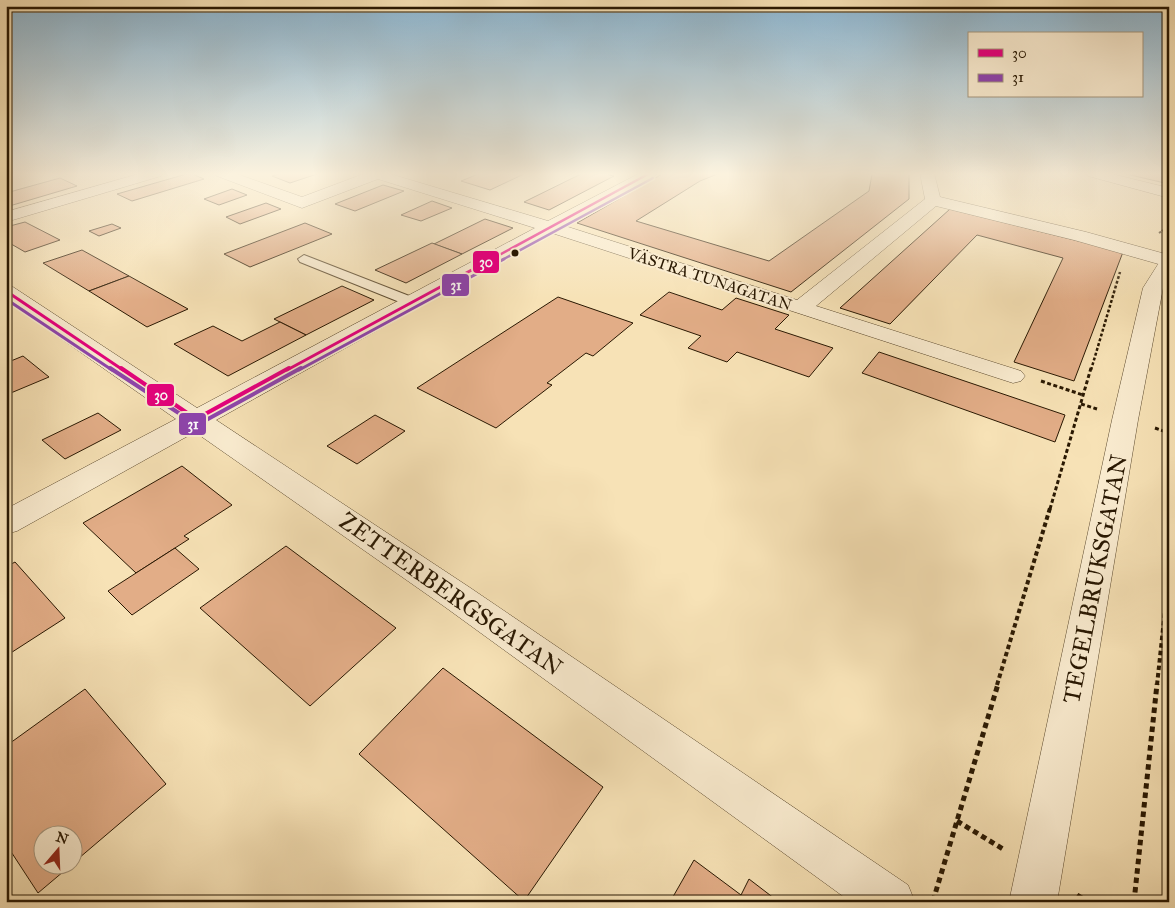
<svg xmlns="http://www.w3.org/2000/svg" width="1175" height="908" font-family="'IM FELL Great Primer',serif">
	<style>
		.building { fill: #e2ad87; stroke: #291802 }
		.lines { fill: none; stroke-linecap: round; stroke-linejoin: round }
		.service-casing { stroke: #5c4a2f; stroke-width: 2 }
		.minor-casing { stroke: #5c4a2f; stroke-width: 1 }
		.tertiary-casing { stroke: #5c4a2f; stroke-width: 1 }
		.path-far4 { stroke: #291802; stroke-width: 2; stroke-dasharray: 2.5 1; stroke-linecap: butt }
		.path-far3 { stroke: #291802; stroke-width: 2.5; stroke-dasharray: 3 2; stroke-linecap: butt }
		.path-far2 { stroke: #291802; stroke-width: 3; stroke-dasharray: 4 2.5; stroke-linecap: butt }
		.path-far1 { stroke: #291802; stroke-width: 4; stroke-dasharray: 4.5 3; stroke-linecap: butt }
		.path { stroke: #291802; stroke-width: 5; stroke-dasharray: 5.5 4; stroke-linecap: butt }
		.service { fill: #faecd0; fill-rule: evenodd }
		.minor { fill: #faecd0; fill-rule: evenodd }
		.tertiary { fill: #faecd0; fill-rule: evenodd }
		.bus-1-far2-casing { stroke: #faecd0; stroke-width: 5 }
		.bus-1-far1-casing { stroke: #faecd0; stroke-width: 6 }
		.bus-1-casing { stroke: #faecd0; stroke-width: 8 }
		.bus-2-far2-casing { stroke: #faecd0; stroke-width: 5 }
		.bus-2-far1-casing { stroke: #faecd0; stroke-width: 6 }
		.bus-2-casing { stroke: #faecd0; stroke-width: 8 }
		.bus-1-far2 { stroke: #e5007d; stroke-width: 2.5 }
		.bus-1-far1 { stroke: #e5007d; stroke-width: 3 }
		.bus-1 { stroke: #e5007d; stroke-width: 4 }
		.bus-2-far2 { stroke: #8e44ad; stroke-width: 2.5 }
		.bus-2-far1 { stroke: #8e44ad; stroke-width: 3 }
		.bus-2 { stroke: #8e44ad; stroke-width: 4 }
		.bus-dot { fill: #291802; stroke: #faecd0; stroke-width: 2 }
		.labels { text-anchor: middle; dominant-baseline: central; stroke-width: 4; stroke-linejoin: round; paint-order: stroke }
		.far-street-label { font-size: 16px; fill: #291802; stroke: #faecd0 }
		.near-street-label { font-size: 24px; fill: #291802; stroke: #faecd0 }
		.line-badge { stroke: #faecd0; stroke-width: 2 }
		.badge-label { font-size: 14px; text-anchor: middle; font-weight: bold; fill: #fff }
	</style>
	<rect width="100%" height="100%" fill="#f7e2b6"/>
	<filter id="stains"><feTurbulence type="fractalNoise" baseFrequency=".004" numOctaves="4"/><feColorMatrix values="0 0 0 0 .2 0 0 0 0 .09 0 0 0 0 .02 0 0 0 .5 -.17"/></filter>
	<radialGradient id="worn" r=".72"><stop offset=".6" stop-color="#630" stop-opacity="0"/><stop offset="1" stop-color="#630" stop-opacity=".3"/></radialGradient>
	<g class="building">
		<polygon points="190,173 204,179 132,201 117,194"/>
		<polygon points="283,173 320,173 290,183 272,176"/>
		<polygon points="481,173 517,173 524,174 490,190 461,181"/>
		<polygon points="583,173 600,173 614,176 549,210 524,202"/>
		<polygon points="664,173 720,173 700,181 636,221 769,261 869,191 872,174 856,173 909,173 909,199 791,292 577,223"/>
		<polygon points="1122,173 1169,173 1169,184"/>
		<polygon points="60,178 77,186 6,207 6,193"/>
		<polygon points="383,185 404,191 355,211 335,204"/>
		<polygon points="232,189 247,195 219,205 204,199"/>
		<polygon points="432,201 452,208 421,221 401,215"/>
		<polygon points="266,203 281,209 240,224 226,217"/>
		<polygon points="950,209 1123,252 1074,381 1014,362 1063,258 977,235 890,324 840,308"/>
		<polygon points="485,219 513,228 462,254 434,244"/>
		<polygon points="25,222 60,240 25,252 6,241 6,227"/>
		<polygon points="305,223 332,234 250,267 224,254"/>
		<polygon points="112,224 121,228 99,236 89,231"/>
		<polygon points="432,243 462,254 406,283 375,270"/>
		<polygon points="82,250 129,276 89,291 43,263"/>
		<polygon points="129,276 188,309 147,327 89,291"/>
		<polygon points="342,286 374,300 306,335 274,319"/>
		<polygon points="669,292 722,310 736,298 789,315 775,329 833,348 809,377 737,352 727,362 688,348 701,336 640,315"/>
		<polygon points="558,297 633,323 593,356 586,353 547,383 552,385 496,428 417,388"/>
		<polygon points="280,322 306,335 228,376 174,344 213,326 242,341"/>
		<polygon points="879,352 1065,415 1055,442 862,373"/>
		<polygon points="23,356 49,377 6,395 6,363"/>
		<polygon points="98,413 121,430 65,459 42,440"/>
		<polygon points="375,415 405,431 357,464 327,446"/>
		<polygon points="182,466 232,505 184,536 189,539 136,573 83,523"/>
		<polygon points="286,546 396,628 310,706 200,608"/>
		<polygon points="175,548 199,569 132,615 108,591"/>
		<polygon points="15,562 65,618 6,656 6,567"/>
		<polygon points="443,668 603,787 524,901 359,754"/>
		<polygon points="85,689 166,784 72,864 72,836 42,836 42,866 70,866 38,893 6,844 6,746"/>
		<polygon points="694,860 741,895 749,879 779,902 670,902"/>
	</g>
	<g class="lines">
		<g class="service-casing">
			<polygon id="service" points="304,255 417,299 419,302 417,305 407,305 300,262 298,259"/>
		</g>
		<g class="minor-casing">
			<g id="minor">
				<polygon points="142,173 163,173 161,176 6,222 6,212"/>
				<polygon points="215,173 234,173 302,197 366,173 387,173 548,221 640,173 657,173 655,176 565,226 797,300 925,199 920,173 934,173 940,197 1086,232 1169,255 1169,267 1074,240 936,206 816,306 1021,371 1025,376 1021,381 1013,383 552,233 216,420 469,587 908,885 915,902 851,902 445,607 195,432 17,531 6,534 6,509 176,419 6,300 6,285 13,287 197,408 535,228 378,179 302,208 217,176"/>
				<polygon points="1086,173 1108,173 1169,188 1169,198 1088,176"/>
			</g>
		</g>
		<g class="tertiary-casing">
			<polygon id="tertiary" points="1169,256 1169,278 1163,288 1138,420 1057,902 1009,902 1112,420 1143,288 1162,258"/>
		</g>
		<polyline class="path-far4" points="1159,233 1169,226"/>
		<polyline class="path-far3" points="1091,370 1120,272"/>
		<g class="path-far2">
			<polyline points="1041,381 1083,395"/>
			<polyline points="1081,404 1097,409"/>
			<polyline points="1155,428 1169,433"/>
			<polyline points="1050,509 1091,368"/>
		</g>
		<g class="path-far1">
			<polyline points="997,685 1050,508"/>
			<polyline points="1157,685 1169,573"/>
		</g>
		<g class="path">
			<polyline points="957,821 1003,849"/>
			<polyline points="1077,895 1088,902"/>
			<polyline points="933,901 998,684"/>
			<polyline points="1134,902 1157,684"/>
		</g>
		<use href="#service" class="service"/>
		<use href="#minor" class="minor"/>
		<use href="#tertiary" class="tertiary"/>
		<g class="bus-1-far2-casing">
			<polyline id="bus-1-far2" points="490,260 650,173"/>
		</g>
		<g class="bus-1-far1-casing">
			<g id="bus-1-far1">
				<polyline points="6,291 123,370"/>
				<polyline points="287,370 492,259"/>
			</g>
		</g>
		<g class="bus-1-casing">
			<polyline id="bus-1" points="121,368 196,419 289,368"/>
		</g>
		<g class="bus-2-far2-casing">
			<polyline id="bus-2-far2" points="502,260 653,178"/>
		</g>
		<g class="bus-2-far1-casing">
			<g id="bus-2-far1">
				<polyline points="6,299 112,370"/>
				<polyline points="299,370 504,259"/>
			</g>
		</g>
		<g class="bus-2-casing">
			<polyline id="bus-2" points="110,368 197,425 301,368"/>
		</g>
		<use href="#bus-1-far2" class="bus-1-far2"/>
		<use href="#bus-1-far1" class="bus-1-far1"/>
		<use href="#bus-1" class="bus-1"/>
		<use href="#bus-2-far2" class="bus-2-far2"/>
		<use href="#bus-2-far1" class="bus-2-far1"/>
		<use href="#bus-2" class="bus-2"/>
	</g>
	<linearGradient id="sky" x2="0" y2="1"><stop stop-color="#8bb7d4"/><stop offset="0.58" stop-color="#fbf2de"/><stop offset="1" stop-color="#fbf2de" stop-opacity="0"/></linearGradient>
	<rect width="1175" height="300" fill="url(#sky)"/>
	<circle class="bus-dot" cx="515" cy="253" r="4.5"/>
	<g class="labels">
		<g class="far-street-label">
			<text transform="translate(710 279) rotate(18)">VÄSTRA TUNAGATAN</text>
		</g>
		<g class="near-street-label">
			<text transform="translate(1095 579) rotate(-79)">TEGELBRUKSGATAN</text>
			<text transform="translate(451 594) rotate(35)">ZETTERBERGSGATAN</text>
		</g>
	</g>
	<g class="line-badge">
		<rect x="472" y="250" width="28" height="24" rx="5" fill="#e5007d"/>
		<rect x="441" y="273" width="29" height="24" rx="5" fill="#8e44ad"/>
		<rect x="146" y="383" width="29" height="24" rx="5" fill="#e5007d"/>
		<rect x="178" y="412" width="29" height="24" rx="5" fill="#8e44ad"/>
	</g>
	<g class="badge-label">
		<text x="486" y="267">30</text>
		<text x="456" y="290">31</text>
		<text x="161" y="400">30</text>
		<text x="193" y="429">31</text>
	</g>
	<rect width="1175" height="908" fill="none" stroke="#f7e2b6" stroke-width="25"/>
	<rect x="8" y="8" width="1160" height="893" fill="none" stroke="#291802" stroke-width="2.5"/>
	<rect x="12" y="12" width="1150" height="883" fill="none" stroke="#291802"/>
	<rect x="968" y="32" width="175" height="65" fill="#faecd0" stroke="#a6977e"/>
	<rect x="978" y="49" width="25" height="8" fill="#e5007d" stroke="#a6977e"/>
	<text x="1012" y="58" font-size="15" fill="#291802">30</text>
	<rect x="978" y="74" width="25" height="8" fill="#8e44ad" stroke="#a6977e"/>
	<text x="1012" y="82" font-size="15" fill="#291802">31</text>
	<g transform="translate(58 850) rotate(19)"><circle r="24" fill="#faecd0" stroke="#a6977e"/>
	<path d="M0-4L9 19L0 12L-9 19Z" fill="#8f2418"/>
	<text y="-8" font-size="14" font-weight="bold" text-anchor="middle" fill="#291802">N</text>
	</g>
	<rect width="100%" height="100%" filter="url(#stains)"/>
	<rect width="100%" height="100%" fill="url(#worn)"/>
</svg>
